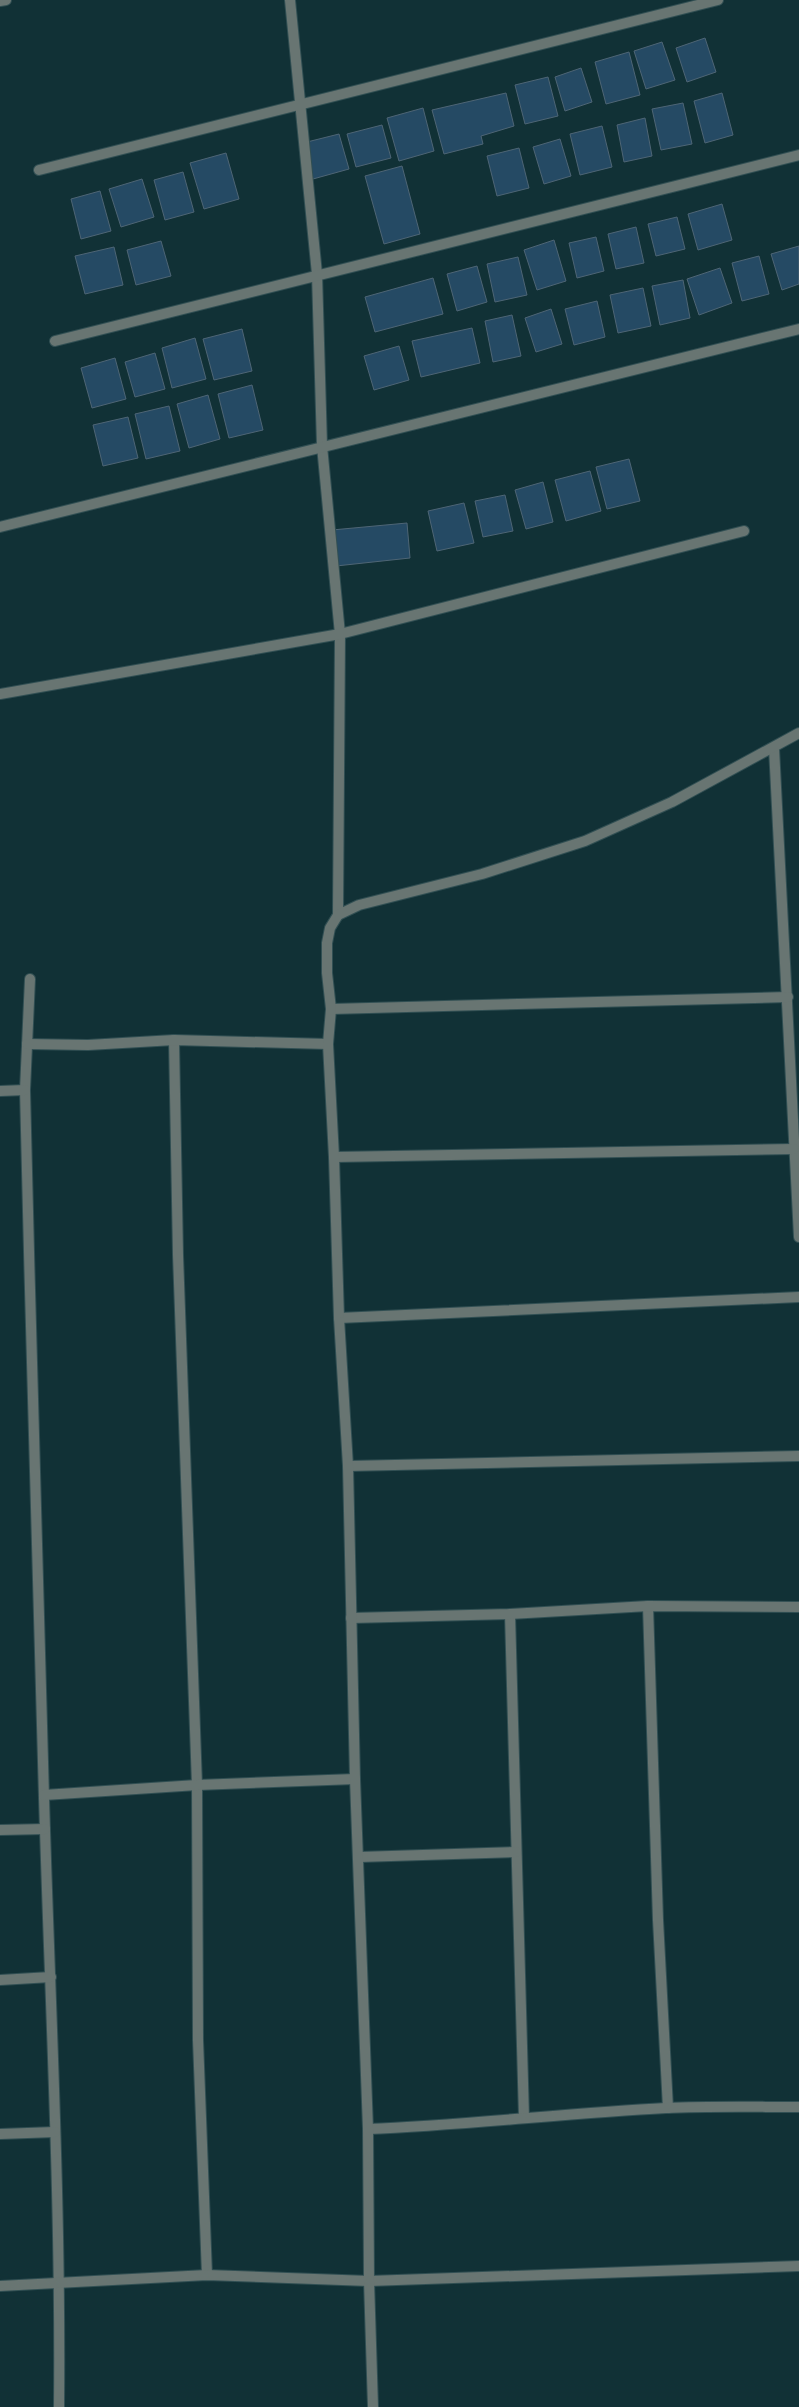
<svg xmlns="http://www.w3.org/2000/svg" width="799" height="2407" font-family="Bitter,serif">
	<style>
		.building { fill: #254a64; stroke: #4e6575 }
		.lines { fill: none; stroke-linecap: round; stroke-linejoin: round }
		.minor-casing { stroke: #314f53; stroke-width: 12 }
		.minor { stroke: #687572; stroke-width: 10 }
	</style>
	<rect width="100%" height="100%" fill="#113136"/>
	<g class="building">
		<polygon points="705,38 716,72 687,82 676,48"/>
		<polygon points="662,42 675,80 646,89 634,51"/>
		<polygon points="629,52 640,95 606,104 595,62"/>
		<polygon points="581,68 592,102 565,111 555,77"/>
		<polygon points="548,77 558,116 525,124 515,85"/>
		<polygon points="506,93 514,126 481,136 483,144 444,154 432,110"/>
		<polygon points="722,93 733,135 705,143 694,101"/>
		<polygon points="683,103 692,144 661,150 652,109"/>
		<polygon points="423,108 434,151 399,161 387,118"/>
		<polygon points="645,118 652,156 624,162 617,125"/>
		<polygon points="382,125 391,158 356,167 347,134"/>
		<polygon points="602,126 612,167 580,175 570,134"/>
		<polygon points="339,134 349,169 313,179 303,143"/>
		<polygon points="560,139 571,176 544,184 533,147"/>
		<polygon points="519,148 529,188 497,196 487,156"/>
		<polygon points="226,153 239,199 204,209 190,163"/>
		<polygon points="402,166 420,234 384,244 365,176"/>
		<polygon points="183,172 194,212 165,220 154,180"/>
		<polygon points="142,179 154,217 121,227 109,189"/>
		<polygon points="100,191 111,231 81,239 71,199"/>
		<polygon points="722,204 732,240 698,250 688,214"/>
		<polygon points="677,217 685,249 656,256 648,224"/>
		<polygon points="636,227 644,263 616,269 608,234"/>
		<polygon points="596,237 604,271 577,278 569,243"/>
		<polygon points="554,240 566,281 537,290 524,250"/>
		<polygon points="161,241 171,276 136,285 127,250"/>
		<polygon points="799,246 799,284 782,290 771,254"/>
		<polygon points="114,247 123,285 85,294 75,256"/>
		<polygon points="759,256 769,294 742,301 732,263"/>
		<polygon points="518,257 527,295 495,302 487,264"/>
		<polygon points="477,266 487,302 457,311 447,274"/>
		<polygon points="720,268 732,303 699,315 687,279"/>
		<polygon points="433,278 443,314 375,332 365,297"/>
		<polygon points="683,280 690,318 660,325 652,286"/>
		<polygon points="643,288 651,326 618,333 610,295"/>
		<polygon points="597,301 605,337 574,345 565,309"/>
		<polygon points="551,309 562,344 536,352 525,318"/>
		<polygon points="512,315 521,356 493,362 485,321"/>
		<polygon points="472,328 480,363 421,377 412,341"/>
		<polygon points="242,329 252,371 214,380 203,339"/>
		<polygon points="195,338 206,379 172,388 162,348"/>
		<polygon points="399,346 409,380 374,390 364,356"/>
		<polygon points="155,353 165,389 135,397 125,362"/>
		<polygon points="115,358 126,399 92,408 81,368"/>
		<polygon points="252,385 263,430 229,438 218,394"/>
		<polygon points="208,395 220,439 189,448 177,404"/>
		<polygon points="169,406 180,451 146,459 135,414"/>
		<polygon points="128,417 138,458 103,466 93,425"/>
		<polygon points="629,459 640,501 607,509 596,467"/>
		<polygon points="590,471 601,511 566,521 555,480"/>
		<polygon points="543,482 553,522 526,529 515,490"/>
		<polygon points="505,495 513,531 483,537 475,501"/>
		<polygon points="464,503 474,543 437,551 428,511"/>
		<polygon points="407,523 410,558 336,566 332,530"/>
	</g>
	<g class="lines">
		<g class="minor-casing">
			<g id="minor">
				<polyline points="290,0 317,274 322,446 340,634 338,915"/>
				<polyline points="0,1 6,0"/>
				<polyline points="39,170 718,0"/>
				<path d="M55,341C302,278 551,218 799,155"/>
				<polyline points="0,527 799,329"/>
				<polyline points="0,694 340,634 744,531"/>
				<polyline points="774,748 799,1237"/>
				<path d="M30,979L25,1090C31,1326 36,1562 44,1798C50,2001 61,2204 59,2407"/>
				<polyline points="331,1009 788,997"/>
				<polyline points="174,1040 178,1255 197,1785 198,2040 207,2275"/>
				<polyline points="27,1044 88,1045 174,1040 328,1044"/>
				<polyline points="0,1091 25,1090"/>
				<polyline points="334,1157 794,1149"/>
				<polyline points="339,1318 799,1297"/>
				<polyline points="348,1466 799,1456"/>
				<polyline points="648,1606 658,1920 668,2108"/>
				<polyline points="510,1614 524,2118"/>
				<polyline points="351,1618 510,1614 648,1606 799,1607"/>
				<polyline points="44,1795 197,1785 355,1779"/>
				<polyline points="0,1830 45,1829"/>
				<polyline points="359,1857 516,1852"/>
				<polyline points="0,1980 51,1977"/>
				<path d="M368,2129C468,2125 567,2113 666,2108C710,2106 755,2107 799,2107"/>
				<polyline points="0,2134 55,2132"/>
				<polyline points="0,2286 207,2275 369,2281 799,2266"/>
				<polyline points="373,2407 369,2281 368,2129 355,1779 348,1466 339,1318 334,1157 328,1044 331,1009 327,973 327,943 330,928 338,915 359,905 482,874 585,841 672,802 799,733"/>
			</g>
		</g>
		<use href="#minor" class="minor"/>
	</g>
</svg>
